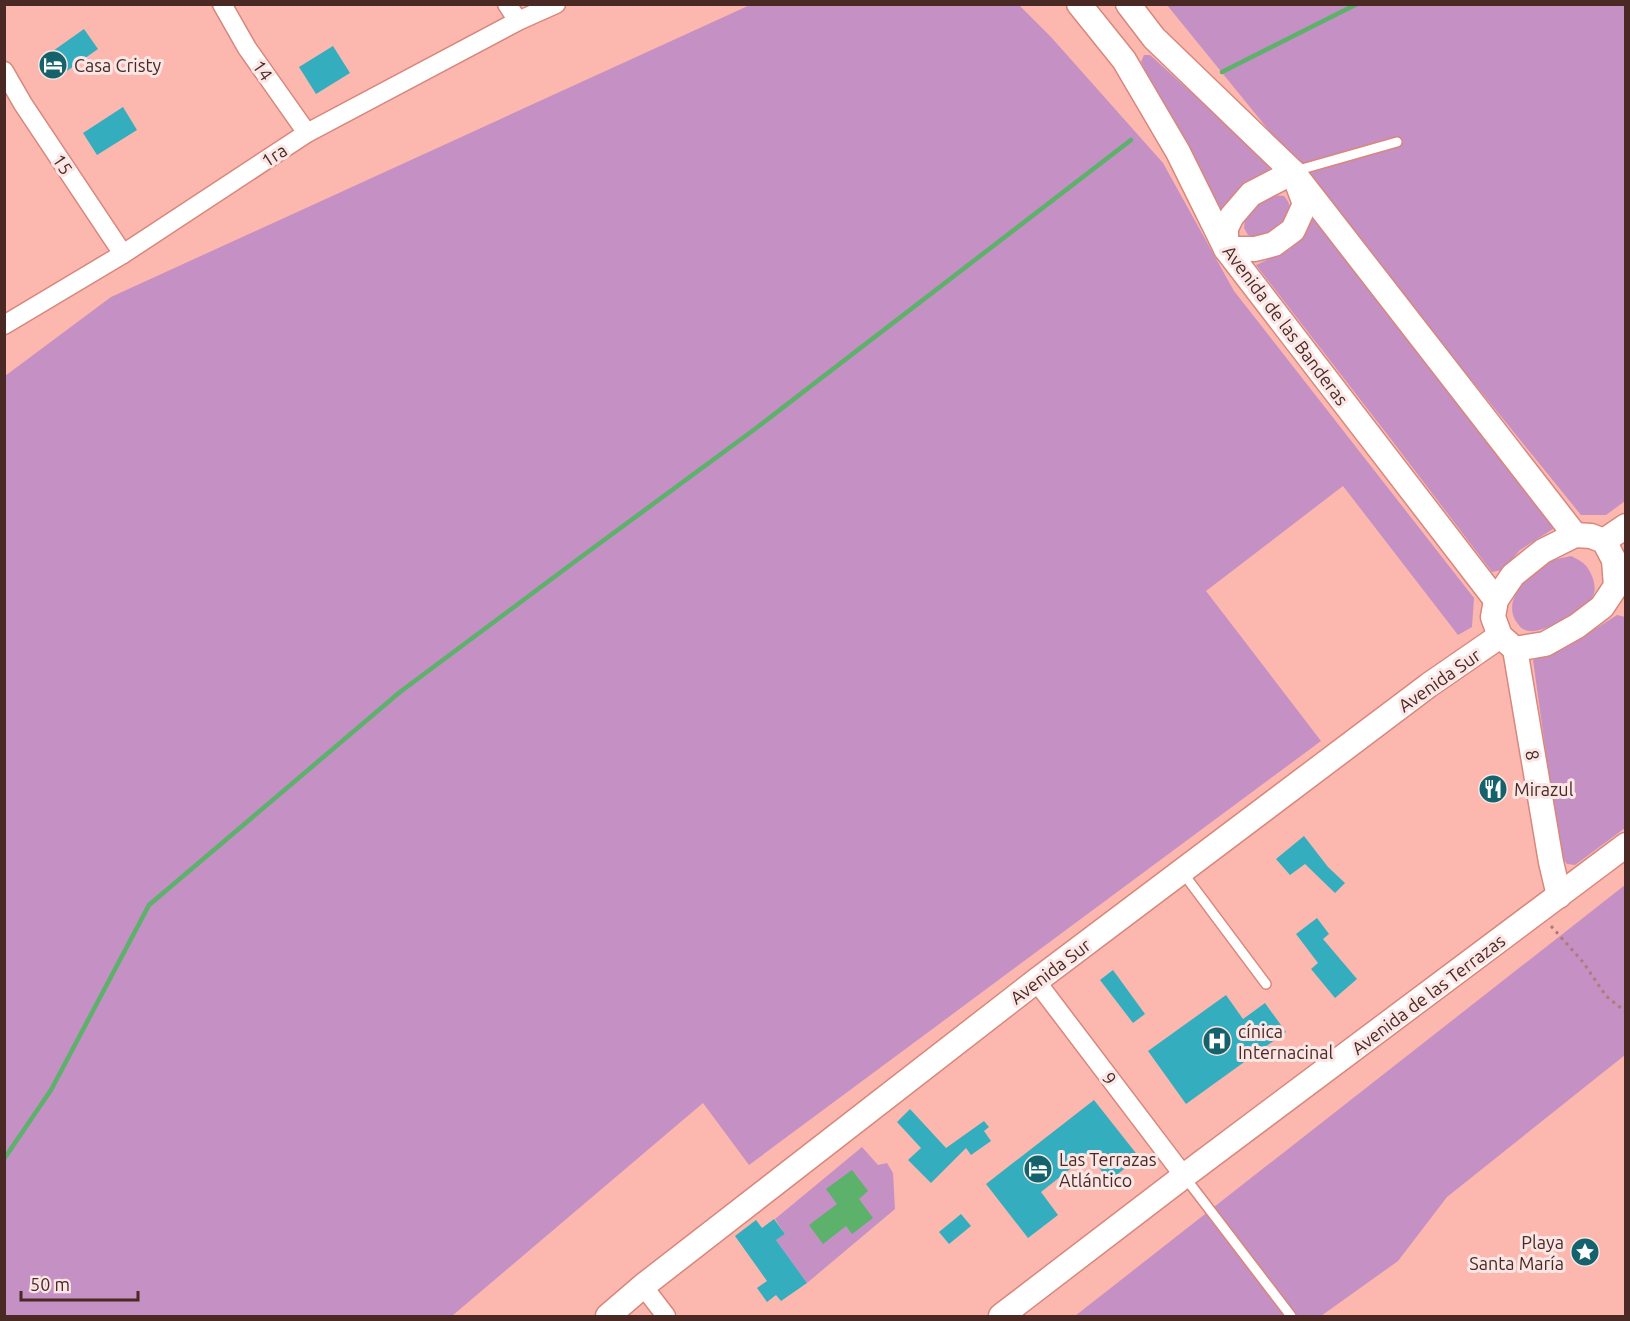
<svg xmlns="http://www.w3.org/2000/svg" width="1630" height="1321" font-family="Ubuntu,sans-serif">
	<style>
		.green { fill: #c590c3 }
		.water { fill: #5cb16b }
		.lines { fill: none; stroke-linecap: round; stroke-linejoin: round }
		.stream { stroke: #5cb16b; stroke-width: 4.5 }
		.building { fill: #34aebe }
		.lane-casing { stroke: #d8877c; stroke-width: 12 }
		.street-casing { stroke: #d8877c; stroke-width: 21 }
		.secondary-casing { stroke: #d8877c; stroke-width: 27 }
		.path { stroke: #b07b74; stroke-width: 3; stroke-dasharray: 3 4.5; stroke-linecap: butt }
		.lane { stroke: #fff; stroke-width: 9 }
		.street { stroke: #fff; stroke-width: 18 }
		.secondary { stroke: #fff; stroke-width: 24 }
		.labels { text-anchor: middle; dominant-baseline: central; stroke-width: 6; stroke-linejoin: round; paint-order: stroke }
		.poi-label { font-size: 18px; fill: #4a2925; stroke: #fae7e5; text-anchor: start }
		.street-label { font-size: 18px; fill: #4a2925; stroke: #fae7e5 }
	</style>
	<rect width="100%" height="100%" fill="#fcb8ae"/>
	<g class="green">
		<polygon points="750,5 1019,5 1051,37 1163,163 1234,291 1474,598 1472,627 1458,635 1343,486 1206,591 1321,741 749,1165 703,1103 452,1316 5,1316 5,376 111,297"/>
		<polygon points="1167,5 1625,5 1625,501 1606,515 1581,515"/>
		<polygon points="1144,55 1150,55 1265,159 1270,167 1268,174 1227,206 1220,210 1214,205 1141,62"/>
		<path d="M1273,195L1284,196C1286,198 1288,201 1289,204C1295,220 1272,239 1257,238C1254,238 1251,236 1248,235L1244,228L1245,218L1262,199Z"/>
		<polygon points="1314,215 1556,527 1520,550 1503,570 1492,572 1390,438 1256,265 1290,249 1303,233"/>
		<path d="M1571,556C1575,558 1580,560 1583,563C1591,569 1598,587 1593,596C1586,610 1539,637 1525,630C1521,628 1521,628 1518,624C1500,602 1527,576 1545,564C1553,559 1562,558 1571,556Z"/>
		<polygon points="1617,615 1625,617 1625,828 1575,865 1567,864 1560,855 1533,660 1572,644"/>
		<polygon points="1625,885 1625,1055 1447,1197 1398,1261 1321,1316 1075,1316"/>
		<polygon points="862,1147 878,1165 887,1163 893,1173 895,1209 807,1283 776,1240 785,1234 775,1219"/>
	</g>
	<polygon class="water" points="852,1170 868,1191 859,1199 873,1218 852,1234 846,1226 823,1244 809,1225 837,1204 826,1189"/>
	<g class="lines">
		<g class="stream">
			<polyline points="1222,72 1357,4"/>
			<polyline points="4,1159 51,1090 149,905 400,692 581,557 755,429 1131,140"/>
		</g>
	</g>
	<g class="building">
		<polygon points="84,29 98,49 57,78 43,58"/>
		<polygon points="333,46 350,73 316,94 299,67"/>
		<polygon points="123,107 137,130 97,155 83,133"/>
		<polygon points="1502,778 1504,797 1483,799 1481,780"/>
		<polygon points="1304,836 1328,867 1345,883 1335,893 1305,864 1290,875 1276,859"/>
		<polygon points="1317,918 1329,934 1323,939 1357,979 1335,998 1311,969 1318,963 1296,934"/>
		<polygon points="1113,970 1145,1014 1133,1023 1100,980"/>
		<polygon points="1226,995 1243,1019 1265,1003 1286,1032 1186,1104 1148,1051"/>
		<polygon points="1094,1100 1139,1157 1109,1181 1089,1154 1041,1192 1058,1215 1028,1238 986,1184"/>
		<polygon points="910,1109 946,1148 984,1121 989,1127 984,1131 991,1141 971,1155 966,1148 931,1183 908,1160 921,1148 897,1122"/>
		<polygon points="961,1214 971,1226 949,1244 939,1232"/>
		<polygon points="774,1219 785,1234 776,1240 807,1283 781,1301 776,1295 767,1302 757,1288 767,1281 735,1236 756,1220 762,1228"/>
	</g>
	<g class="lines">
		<g class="lane-casing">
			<g id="lane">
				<polyline points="1295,171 1397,142"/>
				<polyline points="1183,873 1266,984"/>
				<polyline points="1184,1176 1291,1316"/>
			</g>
		</g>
		<g class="street-casing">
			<g id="street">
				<polyline points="222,4 247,48 307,133"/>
				<polyline points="507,4 518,21"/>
				<polyline points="4,71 23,104 123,254"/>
				<polyline points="4,325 123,254 307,133 518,21 556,4"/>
				<polyline points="1036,981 1184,1176"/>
				<polyline points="643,1286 666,1316"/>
			</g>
		</g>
		<g class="secondary-casing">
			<g id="secondary">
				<polyline points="1079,4 1124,60 1178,152 1226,249 1496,600"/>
				<polyline points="1128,4 1154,38 1293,172 1575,535"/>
				<polygon points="1293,172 1305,204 1293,230 1274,244 1255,249 1226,249 1226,228 1232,216 1251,194"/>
				<polygon points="1575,535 1591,536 1604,541 1614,560 1616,586 1602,607 1577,626 1545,644 1515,649 1500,636 1493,617 1496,600 1513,575 1543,551"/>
				<polyline points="1604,541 1626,526"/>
				<polyline points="1515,649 1551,862 1559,896"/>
				<polyline points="608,1316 643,1286 1036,981 1429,685 1500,636"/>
				<polyline points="1001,1316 1184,1176 1626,845"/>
			</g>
		</g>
		<polyline class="path" points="1551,926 1583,962 1606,996 1626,1012"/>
		<use href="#lane" class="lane"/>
		<use href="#street" class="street"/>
		<use href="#secondary" class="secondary"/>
	</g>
	<defs>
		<g id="hotel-disc" transform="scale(1.5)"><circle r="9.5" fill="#14626c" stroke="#fae7e5"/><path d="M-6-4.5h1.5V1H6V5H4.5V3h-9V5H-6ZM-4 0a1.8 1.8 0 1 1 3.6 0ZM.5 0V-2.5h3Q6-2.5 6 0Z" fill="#fff"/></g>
		<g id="restaurant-disc" transform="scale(1.5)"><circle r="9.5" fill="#14626c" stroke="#fae7e5"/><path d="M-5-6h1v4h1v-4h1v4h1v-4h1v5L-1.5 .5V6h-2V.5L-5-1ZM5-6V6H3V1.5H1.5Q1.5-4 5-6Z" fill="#fff"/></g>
		<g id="hospital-disc" transform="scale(1.5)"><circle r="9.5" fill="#14626c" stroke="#fae7e5"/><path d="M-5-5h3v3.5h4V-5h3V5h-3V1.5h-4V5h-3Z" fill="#fff"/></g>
		<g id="sight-disc" transform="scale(1.5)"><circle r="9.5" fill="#14626c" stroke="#fae7e5"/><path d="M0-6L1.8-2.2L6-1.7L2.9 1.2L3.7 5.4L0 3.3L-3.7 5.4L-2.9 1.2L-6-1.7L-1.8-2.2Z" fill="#fff"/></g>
	</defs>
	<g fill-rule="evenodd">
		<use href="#hotel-disc" x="53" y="65"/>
		<use href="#restaurant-disc" x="1493" y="789"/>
		<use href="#hospital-disc" x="1217" y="1041"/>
		<use href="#hotel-disc" x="1038" y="1169"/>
		<use href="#sight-disc" x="1585" y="1252"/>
	</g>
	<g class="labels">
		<g class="poi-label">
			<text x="74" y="65">Casa Cristy</text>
			<text x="1514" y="789">Mirazul</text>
			<text x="1238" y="1031">cínica<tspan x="1238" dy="21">Internacinal</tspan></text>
			<text x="1059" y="1159">Las Terrazas<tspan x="1059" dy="21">Atlántico</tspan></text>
			<text x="1564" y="1242" text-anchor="end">Playa<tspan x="1564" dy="21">Santa María</tspan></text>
		</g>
		<g class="street-label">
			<text transform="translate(263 70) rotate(55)">14</text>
			<text transform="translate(274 155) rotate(-33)">1ra</text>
			<text transform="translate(63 164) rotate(56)">15</text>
			<text transform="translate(1286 325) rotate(53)">Avenida de las Banderas</text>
			<text transform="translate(1439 680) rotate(-35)">Avenida Sur</text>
			<text transform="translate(1533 755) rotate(80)">8</text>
			<text transform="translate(1050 971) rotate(-37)">Avenida Sur</text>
			<text transform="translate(1428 994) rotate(-37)">Avenida de las Terrazas</text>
			<text transform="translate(1110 1078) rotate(53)">9</text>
		</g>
	</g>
	<rect width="1630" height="1321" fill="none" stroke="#4a2925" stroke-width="12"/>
	<path d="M21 1291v9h117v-9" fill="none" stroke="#4a2925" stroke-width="3"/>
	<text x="30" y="1291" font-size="18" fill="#4a2925" stroke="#fae7e5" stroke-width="4.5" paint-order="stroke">50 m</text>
</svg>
